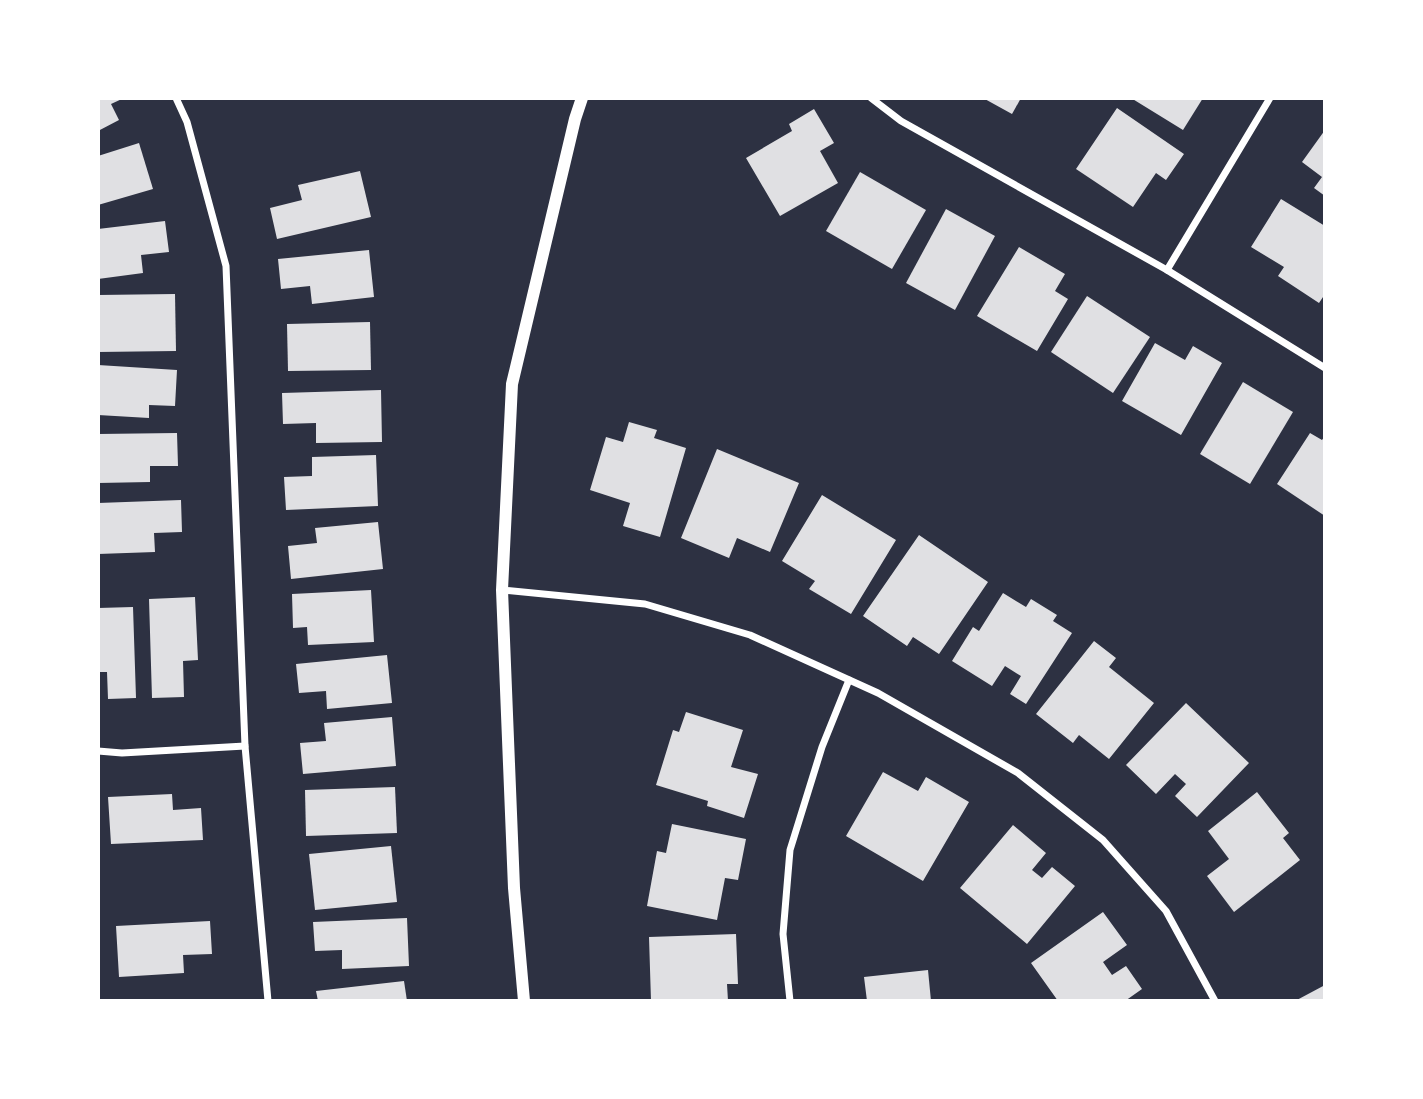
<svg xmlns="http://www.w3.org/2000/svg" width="1423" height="1099" font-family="Jost,sans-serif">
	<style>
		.building { fill: #e0e0e3 }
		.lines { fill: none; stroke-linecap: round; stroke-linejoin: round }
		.minor { stroke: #fff; stroke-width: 7 }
		.tertiary { stroke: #fff; stroke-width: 12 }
	</style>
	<rect width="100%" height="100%" fill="#2d3142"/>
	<g class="building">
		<polygon points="98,98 124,98 111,104 119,120 98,131"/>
		<polygon points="983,98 1021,98 1012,114"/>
		<polygon points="1131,98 1203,98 1183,130"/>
		<polygon points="1117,108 1184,154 1166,180 1156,173 1133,207 1076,169"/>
		<polygon points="814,109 834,143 820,151 838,183 780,216 746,158 792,131 789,124"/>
		<polygon points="1325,130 1325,196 1314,188 1322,177 1302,162"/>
		<polygon points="139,143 153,189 98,205 98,156"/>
		<polygon points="360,171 371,217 277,239 270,208 302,200 298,185"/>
		<polygon points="860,172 926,210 892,269 826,231"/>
		<polygon points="1281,199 1325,226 1325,294 1319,303 1278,276 1284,267 1251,247"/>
		<polygon points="946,209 995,236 955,310 906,283"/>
		<polygon points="165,221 169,252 141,255 143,273 98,279 98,229"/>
		<polygon points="1019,247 1065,274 1055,291 1068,299 1037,351 977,316"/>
		<polygon points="369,250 374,297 312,304 310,286 281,289 278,259"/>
		<polygon points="175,294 176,351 98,352 98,295"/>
		<polygon points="1087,296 1150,337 1113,393 1051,352"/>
		<polygon points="370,322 371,370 288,371 287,324"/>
		<polygon points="1155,343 1185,360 1193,346 1222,363 1181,435 1122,401"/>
		<polygon points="98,365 177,370 175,406 149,405 149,418 98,415"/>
		<polygon points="1243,382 1293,412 1250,484 1200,454"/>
		<polygon points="381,390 382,442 316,443 316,423 283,424 282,393"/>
		<polygon points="629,422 657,430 654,438 686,448 660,537 623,526 630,503 590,490 606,437 623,442"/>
		<polygon points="177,433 178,466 150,466 150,482 98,483 98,434"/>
		<polygon points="1310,433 1322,440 1325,436 1325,516 1277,484"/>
		<polygon points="717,449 799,483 770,552 737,538 729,558 681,538"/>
		<polygon points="376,455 378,506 286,510 284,477 312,476 312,457"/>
		<polygon points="822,495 896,540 851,614 809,589 815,581 782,561"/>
		<polygon points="181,500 182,532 154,533 155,552 98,554 98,503"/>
		<polygon points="378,522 383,569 291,579 288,546 317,543 315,528"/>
		<polygon points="919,535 988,582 939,654 913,637 907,646 863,616"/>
		<polygon points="371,590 374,642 308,645 307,627 293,628 292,594"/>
		<polygon points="1003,593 1026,607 1031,599 1057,615 1053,621 1072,633 1026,704 1010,694 1021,676 1005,666 992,686 952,661 973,627 979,631"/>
		<polygon points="195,597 198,660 183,661 184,697 152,698 149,599"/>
		<polygon points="133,607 136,698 108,699 107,672 98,672 98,608"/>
		<polygon points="1094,641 1116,658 1109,667 1154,703 1109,759 1079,735 1073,743 1036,714"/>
		<polygon points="387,655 392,703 327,709 326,691 299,693 296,664"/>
		<polygon points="1186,703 1249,763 1197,817 1175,796 1186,784 1175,774 1156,794 1126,765"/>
		<polygon points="686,712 743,730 731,767 758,774 744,818 707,806 708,801 656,785 673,730 679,732"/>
		<polygon points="392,717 396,766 303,774 300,743 326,741 324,723"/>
		<polygon points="883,772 918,791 926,777 969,802 923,881 846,836"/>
		<polygon points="395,787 397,833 306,836 305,790"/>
		<polygon points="1257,792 1289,833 1283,838 1300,860 1234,912 1207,876 1229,859 1208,831"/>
		<polygon points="172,794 173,810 201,808 203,840 111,844 108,797"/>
		<polygon points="672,824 746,839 738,880 725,878 717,920 647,906 657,851 666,853"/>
		<polygon points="1013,825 1046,853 1032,870 1042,878 1052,867 1075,886 1027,944 960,888"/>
		<polygon points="391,846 397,902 315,910 309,854"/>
		<polygon points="1103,912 1127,945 1103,962 1112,975 1126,966 1142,989 1125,1001 1058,1001 1031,963"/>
		<polygon points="407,918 409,966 342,969 342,950 315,951 313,922"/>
		<polygon points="210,921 212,954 183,955 184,973 119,977 116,926"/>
		<polygon points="736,934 738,984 727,984 728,1001 651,1001 649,937"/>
		<polygon points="928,970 931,1001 867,1001 864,977"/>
		<polygon points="404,981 407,1001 318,1001 316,991"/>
		<polygon points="1325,985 1325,1001 1295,1001"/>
	</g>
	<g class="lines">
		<g class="minor">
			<polyline points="176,98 187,122 226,266 245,746 268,1001"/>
			<polyline points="871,98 901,121 1167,270 1325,368"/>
			<polyline points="1167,270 1270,98"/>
			<polyline points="502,590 645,604 750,635 878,693 1018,773 1103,840 1166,911 1215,1001"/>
			<polyline points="98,751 122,753 245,746"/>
			<polyline points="790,1001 783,934 790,850 822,747 849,680"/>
		</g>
		<polyline class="tertiary" points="524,1001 514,888 502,590 512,384 575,119 582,98"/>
	</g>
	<rect width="1423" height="1099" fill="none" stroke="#ffffff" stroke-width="200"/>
</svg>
